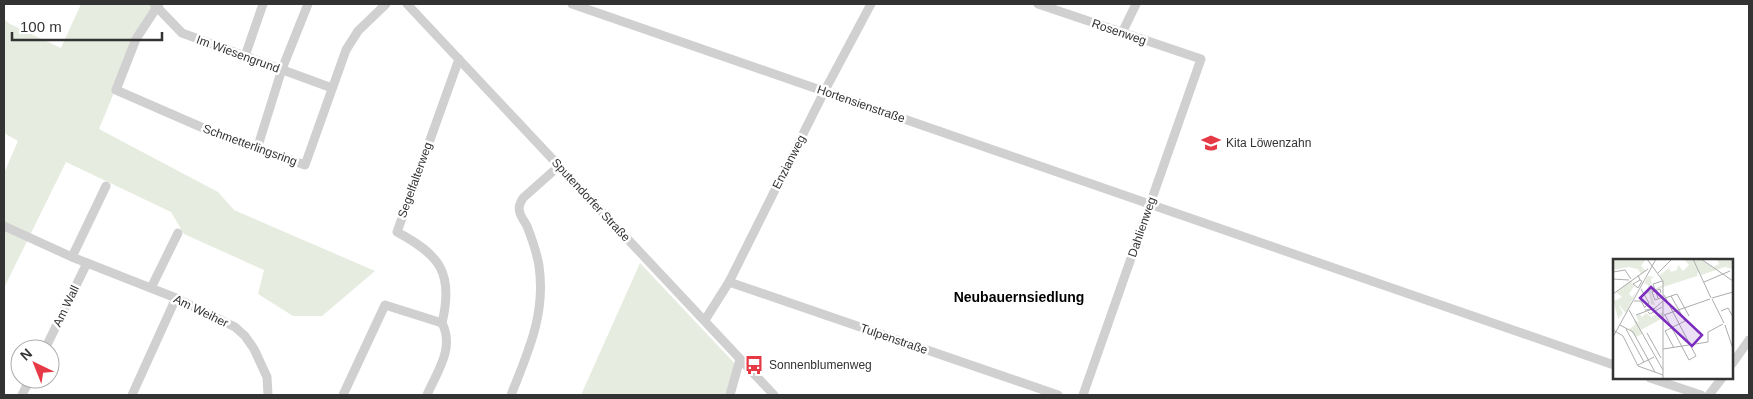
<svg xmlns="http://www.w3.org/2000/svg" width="1753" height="399" font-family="Helvetica,sans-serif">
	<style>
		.green { fill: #e6ecdf }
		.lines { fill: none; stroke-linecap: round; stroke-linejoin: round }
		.minor { stroke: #d0d0d0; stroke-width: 9 }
		.labels { text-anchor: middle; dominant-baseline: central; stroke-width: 5; stroke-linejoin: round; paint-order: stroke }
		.street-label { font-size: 12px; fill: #333; stroke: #fff }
		.poi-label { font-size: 12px; fill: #333; stroke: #fff; text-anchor: start }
		.neighbourhood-label { font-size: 14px; font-weight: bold; fill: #000; stroke: #fff }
		.inset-road { fill: none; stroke: #adadad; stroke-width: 1 }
		.view { fill: #7b2cbf; fill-opacity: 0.15; stroke: #7b2cbf; stroke-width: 2.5 }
		.inset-edge { fill: none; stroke: #333; stroke-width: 2.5 }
	</style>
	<rect width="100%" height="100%" fill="#fff"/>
	<g class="green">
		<polygon points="81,4 159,4 136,39 99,129 218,192 234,210 375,271 322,316 293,316 258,294 264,270 184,234 171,212 66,162 4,288 4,173 18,141 4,133 4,19 10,24 61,48"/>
		<polygon points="640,263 738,367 730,395 581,395"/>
	</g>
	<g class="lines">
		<g class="minor">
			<polyline points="154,4 182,33 332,88"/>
			<polyline points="159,4 136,39 116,90 217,134 305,165 346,50 358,31 386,4"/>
			<polyline points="407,4 774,395"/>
			<polyline points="572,4 1614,365"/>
			<polyline points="1038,4 1201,59 1083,395"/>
			<polyline points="1122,33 1136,4"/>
			<polyline points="245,56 263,4"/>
			<polyline points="257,149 282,69 308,4"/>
			<polyline points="4,226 72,257 176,298 235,327 245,336 254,349 267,377 268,395"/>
			<polyline points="72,257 106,186"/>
			<polyline points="729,282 1058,395"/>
			<polyline points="151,288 178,233"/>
			<polyline points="705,320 729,282 824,92 871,4"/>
			<polyline points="45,349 87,263"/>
			<polyline points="1732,364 1749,340"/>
			<polyline points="1650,378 1701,395"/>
			<polyline points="22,395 30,379"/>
			<polyline points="132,395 176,298"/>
			<polyline points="343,395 385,305 442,323"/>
			<path d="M427,395C437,372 455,348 442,323C454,273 440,255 397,232L459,59"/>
			<path d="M511,395C528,352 546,314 539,266C537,253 532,239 527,226C525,222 521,217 520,213C518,207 520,203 523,198L559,166"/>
			<polyline points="730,395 740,359"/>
			<polyline points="1709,395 1722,378"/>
		</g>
	</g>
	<defs>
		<g id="school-bare" transform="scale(1.5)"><path d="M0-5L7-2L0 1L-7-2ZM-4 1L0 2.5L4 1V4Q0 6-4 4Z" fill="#e63946" stroke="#fff" stroke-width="2.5" paint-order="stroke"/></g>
		<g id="bus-bare" transform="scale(1.5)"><path d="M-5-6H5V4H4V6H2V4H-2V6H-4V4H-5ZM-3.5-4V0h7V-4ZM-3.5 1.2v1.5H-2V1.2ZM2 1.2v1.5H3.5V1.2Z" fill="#e63946" stroke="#fff" stroke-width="2.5" paint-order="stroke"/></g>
	</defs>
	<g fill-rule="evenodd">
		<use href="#school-bare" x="1211" y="143"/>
		<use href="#bus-bare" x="754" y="365"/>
	</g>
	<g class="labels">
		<g class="street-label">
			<text transform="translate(1119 32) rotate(19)">Rosenweg</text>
			<text transform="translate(238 54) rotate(20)">Im Wiesengrund</text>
			<text transform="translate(861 104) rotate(19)">Hortensienstraße</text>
			<text transform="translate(250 145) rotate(20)">Schmetterlingsring</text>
			<text transform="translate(789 162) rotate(-63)">Enzianweg</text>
			<text transform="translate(415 180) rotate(-70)">Segelfalterweg</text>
			<text transform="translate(591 200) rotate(47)">Sputendorfer Straße</text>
			<text transform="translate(1142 227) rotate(-71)">Dahlienweg</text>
			<text transform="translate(66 306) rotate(-64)">Am Wall</text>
			<text transform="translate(201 311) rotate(26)">Am Weiher</text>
			<text transform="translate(894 339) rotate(19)">Tulpenstraße</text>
		</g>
		<g class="poi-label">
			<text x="1226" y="143">Kita Löwenzahn</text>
			<text x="769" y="365">Sonnenblumenweg</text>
		</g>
		<g class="neighbourhood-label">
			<text x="1019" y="297">Neubauernsiedlung</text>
		</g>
	</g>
	<g transform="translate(1613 259)">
		<rect width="120" height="120" fill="#fff"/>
		<path d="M0,0H33L28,7L33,12L28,15L25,10L15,8L0,11ZM71,0H87L100,8L106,5L104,0H120V10L112,8L88,16L85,12L84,17L50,28L38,34L42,46L38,45L36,34L26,38L35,32V26L31,24L35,17L41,18L38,20L39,31L50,26L47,16L56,9L58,13L64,11L65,6L70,12L76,6ZM18,21L21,27L16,35L19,38L23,33L13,54L5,45L10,54L5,60L0,39L2,42L9,38L3,33ZM50,53V59L28,71L29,75L23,78L16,70L22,66L21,61L26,63L23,57L27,55L29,58L33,54L38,58Z" fill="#e6ecdf"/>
		<path class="inset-road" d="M34,0L50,22V120M80,0L98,39M88,0L120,22M0,13L12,11L18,20M45,14L59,0M25,16L27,21L20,25L25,29L29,22L27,21M0,20L16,21M91,23L117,12M28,30L36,44L32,48M48,34L47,30L39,33L42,41L50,38M0,35L35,10M51,36L83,97M45,39L40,25L49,22M52,39L64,35L76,57M99,39L120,33M99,40L111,64M21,42H28L32,49M16,51L50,111M32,51L41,50L50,42M108,52L115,49L120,58M35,53L37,55L49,48M23,56L42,49M51,56L97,40M52,56L76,101L83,97M7,66L20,73L42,113M112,66L120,90M13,70L31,103M0,71L10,77L25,107L50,116M52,72L72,62L58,37M52,72L61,89M34,74L48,99M0,78L43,0M50,90L95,83V73L110,65M25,106L41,98"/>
		<path class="view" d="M38,28L89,76L79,87L27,39Z"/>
		<rect width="120" height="120" class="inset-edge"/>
	</g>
	<rect width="1753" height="399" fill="none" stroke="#333333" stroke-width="10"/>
	<g transform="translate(35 364) rotate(317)"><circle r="24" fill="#ffffff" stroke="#adadad"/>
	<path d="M0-4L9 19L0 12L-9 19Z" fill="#e63946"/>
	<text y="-8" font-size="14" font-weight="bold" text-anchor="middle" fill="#333333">N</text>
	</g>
	<path d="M12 32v8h150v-8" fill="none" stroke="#333333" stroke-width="2.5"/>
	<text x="20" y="32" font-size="15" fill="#333333" stroke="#ffffff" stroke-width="4" paint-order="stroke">100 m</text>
</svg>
